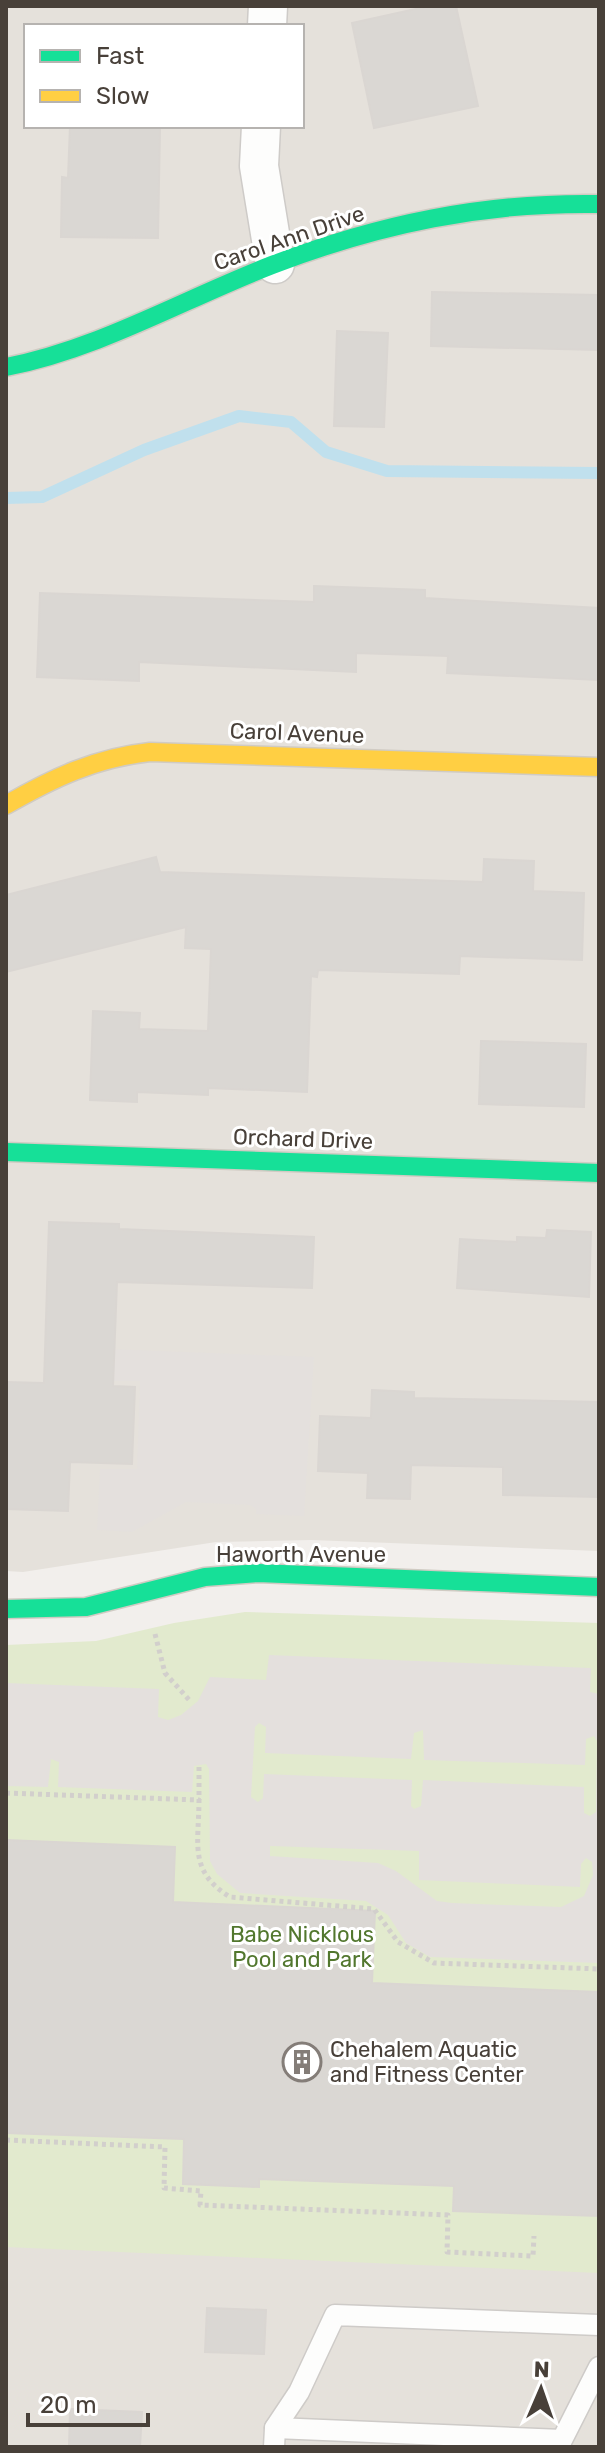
<svg xmlns="http://www.w3.org/2000/svg" width="605" height="2453" font-family="Rubik,sans-serif">
	<style>
		.residential { fill: #e5e1db; fill-rule: evenodd }
		.green { fill: #e2eace }
		.parking { fill: #e4e0dd; fill-rule: evenodd }
		.lines { fill: none; stroke-linecap: round; stroke-linejoin: round }
		.stream { stroke: #c0e0ed; stroke-width: 12 }
		.building { fill: #dad7d3; stroke: #dad6d2; stroke-width: 2 }
		.lane-casing { stroke: #cecbc8; stroke-width: 23 }
		.street-casing { stroke: #cecbc8; stroke-width: 41 }
		.fast-casing { stroke: #d0cbc3; stroke-width: 21 }
		.slow-casing { stroke: #d0cbc3; stroke-width: 21 }
		.path { stroke: #d2cfcc; stroke-width: 5; stroke-dasharray: 4 4; stroke-linecap: butt }
		.lane { stroke: #fdfdfc; stroke-width: 20 }
		.street { stroke: #fdfdfc; stroke-width: 38 }
		.fast { stroke: #16e098; stroke-width: 18 }
		.slow { stroke: #ffcf43; stroke-width: 18 }
		.labels { text-anchor: middle; dominant-baseline: central; stroke-width: 6; stroke-linejoin: round; paint-order: stroke }
		.street-label { font-size: 22px; fill: #484039; stroke: #fff }
		.park-label { font-size: 22px; fill: #52772e; stroke: #fff }
		.poi-label { font-size: 22px; fill: #484039; stroke: #fff; text-anchor: start }
	</style>
	<rect width="100%" height="100%" fill="#f2efec"/>
	<g class="residential">
		<path d="M6,6H599V1551L311,1540L216,1542L23,1572L6,1571ZM26,26H302V126H26Z"/>
		<polygon points="6,2244 599,2260 599,2447 6,2447"/>
	</g>
	<polygon class="green" points="245,1612 599,1623 599,2273 6,2247 6,1645 96,1641 174,1623"/>
	<g class="parking">
		<polygon points="108,1349 314,1357 304,1516 256,1514 256,1509 250,1505 186,1502 132,1532 97,1530 100,1469 137,1469 140,1381 107,1381"/>
		<path d="M269,1655L591,1668L590,1692L599,1694V1963L430,1957L406,1943L388,1915L366,1901L240,1893L217,1874L210,1861L209,1769L206,1764L194,1766L192,1792L58,1787L59,1762L51,1759L48,1787L6,1786V1683L159,1689L158,1717L168,1720L181,1715L198,1701L210,1677L266,1680ZM259,1723L266,1727L265,1753L411,1759L414,1733L423,1730L424,1760L585,1765L586,1739L594,1736L597,1741L596,1812L590,1816L584,1813V1787L423,1780L421,1806L414,1809L411,1806L412,1780L264,1774L263,1798L258,1802L251,1797L255,1727ZM270,1846L419,1851V1880L580,1887L581,1864L586,1858L592,1862L593,1875L584,1896L561,1907L452,1903L437,1901L396,1871L378,1863L270,1856Z"/>
	</g>
	<g class="lines">
		<polyline class="stream" points="6,498 42,497 144,450 239,416 291,422 326,452 387,471 599,473"/>
	</g>
	<g class="building">
		<polygon points="429,6 456,6 478,106 374,128 352,23"/>
		<polygon points="70,126 160,126 158,238 61,237 62,177 68,178"/>
		<polygon points="432,292 599,295 599,350 431,346"/>
		<polygon points="337,331 388,333 384,427 334,426"/>
		<polygon points="314,586 425,590 425,598 599,608 599,680 447,673 448,656 356,653 356,672 139,662 139,681 37,677 40,593 314,602"/>
		<polygon points="156,857 160,872 483,882 484,859 534,861 533,891 584,893 582,960 460,956 459,974 318,970 317,977 311,976 307,1092 208,1088 208,1095 137,1092 137,1102 90,1100 93,1011 140,1013 139,1029 208,1031 211,949 185,948 186,927 6,972 6,895"/>
		<polygon points="481,1041 586,1044 584,1107 479,1104"/>
		<polygon points="49,1222 119,1224 119,1229 314,1237 312,1288 117,1282 113,1386 135,1387 132,1464 70,1462 68,1511 6,1509 6,1382 44,1383"/>
		<polygon points="547,1230 591,1232 589,1297 457,1288 460,1239 517,1242 517,1237 546,1238"/>
		<polygon points="372,1390 414,1392 414,1398 599,1402 599,1497 503,1495 503,1467 411,1465 410,1499 367,1498 368,1473 318,1471 320,1416 371,1418"/>
		<polygon points="6,1840 175,1847 173,1902 375,1911 372,1983 599,1992 599,2216 453,2211 454,2186 259,2179 259,2187 183,2184 184,2139 6,2133"/>
		<polygon points="207,2308 266,2310 264,2354 205,2352"/>
		<polygon points="70,2409 142,2412 140,2447 69,2447"/>
	</g>
	<g class="lines">
		<g class="lane-casing">
			<g id="lane">
				<polyline points="275,2428 562,2440 599,2367"/>
				<polyline points="274,2447 275,2428 299,2392 335,2315 599,2325"/>
			</g>
		</g>
		<g class="street-casing">
			<g id="street">
				<polyline points="267,26 268,6"/>
				<polyline points="261,126 259,166 275,264"/>
			</g>
		</g>
		<g class="fast-casing">
			<g id="fast">
				<path d="M6,367C99,349 184,299 272,265C379,224 485,202 599,204"/>
				<polyline points="6,1152 599,1173"/>
				<polyline points="6,1609 86,1607 205,1577 258,1573 599,1587"/>
			</g>
		</g>
		<g class="slow-casing">
			<path id="slow" d="M6,805C53,778 95,758 150,752L599,767"/>
		</g>
		<g class="path">
			<polyline points="155,1634 165,1673 191,1702"/>
			<polyline points="199,1767 199,1800"/>
			<path d="M6,1793L199,1800C199,1844 188,1871 230,1897L374,1909L398,1942L434,1963L599,1969"/>
			<polyline points="6,2140 165,2147 164,2188 201,2191 200,2205 448,2215 447,2252 533,2256 534,2236"/>
		</g>
		<use href="#lane" class="lane"/>
		<use href="#street" class="street"/>
		<use href="#fast" class="fast"/>
		<use href="#slow" class="slow"/>
	</g>
	<defs>
		<g id="building-ring" transform="scale(2)"><circle r="9.5" fill="#fff" stroke="#847d78" stroke-width="1.5"/><path d="M-4-6H4V6H1V3H-1V6H-4ZM-2.5-4.3h1.7v1.8h-1.7ZM.8-4.3h1.7v1.8H.8ZM-2.5-1h1.7V.8h-1.7ZM.8-1h1.7V.8H.8Z" fill="#847d78"/></g>
	</defs>
	<g fill-rule="evenodd">
		<use href="#building-ring" x="302" y="2062"/>
	</g>
	<g class="labels">
		<g class="street-label">
			<text transform="translate(289 238) rotate(-19)">Carol Ann Drive</text>
			<text transform="translate(297 733) rotate(2)">Carol Avenue</text>
			<text transform="translate(303 1139) rotate(2)">Orchard Drive</text>
			<text x="301" y="1554">Haworth Avenue</text>
		</g>
		<g class="park-label">
			<text x="302" y="1934">Babe Nicklous<tspan x="302" dy="25">Pool and Park</tspan></text>
		</g>
		<g class="poi-label">
			<text x="330" y="2049">Chehalem Aquatic<tspan x="330" dy="25">and Fitness Center</tspan></text>
		</g>
	</g>
	<rect width="605" height="2453" fill="none" stroke="#484039" stroke-width="16"/>
	<rect x="24" y="24" width="280" height="104" fill="#ffffff" stroke="#b6b3b0" stroke-width="2"/>
	<rect x="40" y="50" width="40" height="12" fill="#16e098" stroke="#b6b3b0" stroke-width="2"/>
	<text x="96" y="64" font-size="24" fill="#484039">Fast</text>
	<rect x="40" y="90" width="40" height="12" fill="#ffcf43" stroke="#b6b3b0" stroke-width="2"/>
	<text x="96" y="104" font-size="24" fill="#484039">Slow</text>
	<g transform="translate(541 2389) rotate(2)" stroke="#ffffff" stroke-width="6" paint-order="stroke">
	<path d="M0-6L14 30L0 20L-14 30Z" fill="#484039"/>
	<text y="-12" font-size="22" font-weight="bold" text-anchor="middle" fill="#484039">N</text>
	</g>
	<path d="M28 2413v12h120v-12" fill="none" stroke="#484039" stroke-width="4"/>
	<text x="40" y="2413" font-size="24" fill="#484039" stroke="#ffffff" stroke-width="6" paint-order="stroke">20 m</text>
</svg>
